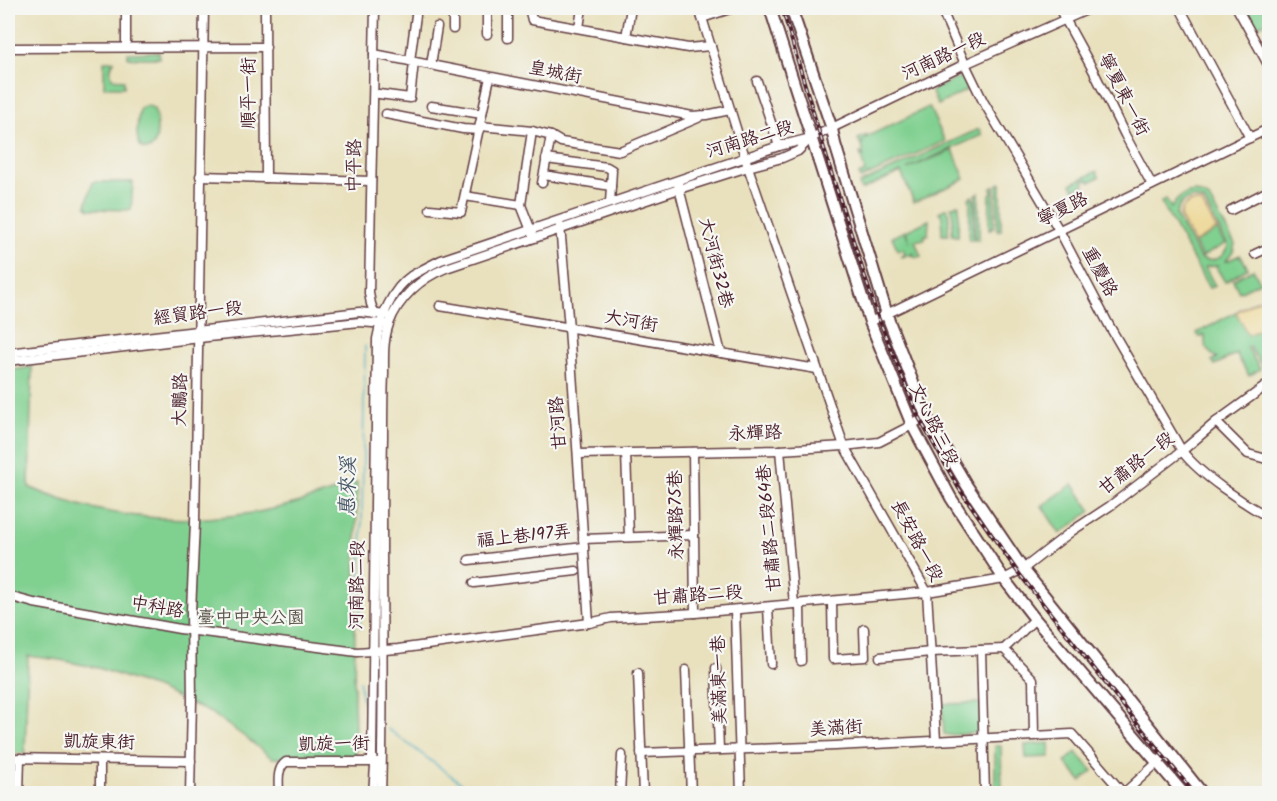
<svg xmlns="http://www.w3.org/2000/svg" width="1277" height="801" font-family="Kalam,'LXGW WenKai TC',sans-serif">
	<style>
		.green { fill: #80d090; stroke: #65785e; stroke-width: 1.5; fill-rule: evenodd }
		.sand { fill: #eeda9e; stroke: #9c7c64; stroke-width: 1.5 }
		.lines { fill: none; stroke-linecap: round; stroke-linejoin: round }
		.stream { stroke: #42aac2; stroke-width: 1.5 }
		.minor-casing { stroke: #623c41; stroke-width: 11 }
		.major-casing { stroke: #623c41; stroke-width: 14 }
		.minor { stroke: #fff; stroke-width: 8 }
		.major { stroke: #fff; stroke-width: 10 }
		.rail-casing { stroke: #4a1f2b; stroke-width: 4 }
		.rail { stroke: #f6f6f2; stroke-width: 1.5; stroke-dasharray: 4.5; stroke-linecap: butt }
		.labels { text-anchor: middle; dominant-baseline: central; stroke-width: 4.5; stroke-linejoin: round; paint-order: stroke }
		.street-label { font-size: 18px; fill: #4a1f2b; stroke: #f6f6f2 }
		.park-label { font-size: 18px; fill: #5a5449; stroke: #f6f6f2 }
		.water-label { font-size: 20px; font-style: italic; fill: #475767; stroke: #f6f6f2 }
	</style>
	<rect width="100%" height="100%" fill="#f6f6f2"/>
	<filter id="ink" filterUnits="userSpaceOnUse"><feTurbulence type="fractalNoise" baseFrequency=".0167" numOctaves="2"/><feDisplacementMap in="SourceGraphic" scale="12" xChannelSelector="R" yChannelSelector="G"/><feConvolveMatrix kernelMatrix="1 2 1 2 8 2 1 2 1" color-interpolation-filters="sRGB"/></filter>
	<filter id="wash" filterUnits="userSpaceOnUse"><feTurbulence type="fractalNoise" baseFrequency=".008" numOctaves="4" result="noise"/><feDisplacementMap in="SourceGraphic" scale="24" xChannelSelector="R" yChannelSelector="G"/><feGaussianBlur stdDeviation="1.35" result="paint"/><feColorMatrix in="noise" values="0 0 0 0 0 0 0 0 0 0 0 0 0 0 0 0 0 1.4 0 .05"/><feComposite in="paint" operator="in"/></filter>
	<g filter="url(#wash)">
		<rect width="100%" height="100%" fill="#e9e1be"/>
		<g class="green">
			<polygon points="1241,8 1269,8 1269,21 1252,29"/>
			<polygon points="159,52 159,58 128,58 128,53"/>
			<path d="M104,61H114C110,66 109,74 113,79L124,80V87H104Z"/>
			<polygon points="962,76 969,89 938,105 931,91"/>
			<path d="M144,106H149L154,109C157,117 161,148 147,149C132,150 138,117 140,109Z"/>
			<polygon points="929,107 945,141 860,179 859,175 865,172 860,153 861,153 864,158 862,144 864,140 861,145 858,139 867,135 865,139 868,136"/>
			<polygon points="979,129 982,135 907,169 953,150 965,179 914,202 901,172 861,190 859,184"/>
			<polygon points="1097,171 1099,177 1090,182 1089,180 1085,180 1084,181 1085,184 1074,189 1071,184"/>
			<polygon points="93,182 133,182 131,210 89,209 86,205"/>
			<polygon points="1001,183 1001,230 997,230 997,185"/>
			<polygon points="994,186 994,227 991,227 991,230 989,230 990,194 992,192 991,188"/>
			<path d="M1196,192L1208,197L1235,244L1233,252L1225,262L1240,255L1248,268L1225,282L1216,267L1217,266L1205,267L1215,286L1209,288L1161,202L1166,199L1171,208C1177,198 1184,193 1196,192ZM1193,198L1204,201L1228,246C1223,259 1212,264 1200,258L1176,216C1177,206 1183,200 1193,198Z"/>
			<polygon points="979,193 979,240 975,240 976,198 975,195"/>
			<polygon points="972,196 974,200 973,240 969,240 970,201 969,198"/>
			<polygon points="958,204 959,205 958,236 952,235 953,211 951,207"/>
			<polygon points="947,208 949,212 948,235 942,235 942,216 939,212"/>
			<polygon points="929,220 928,235 924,235 924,239 915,241 921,256 918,257 910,255 914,253 914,252 902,257 901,256 905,253 903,249 898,250 892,237 905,231 910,243 906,231"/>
			<polygon points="1217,230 1225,244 1202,257 1194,243"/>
			<polygon points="1253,269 1260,282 1239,292 1233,280"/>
			<path d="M1262,299L1269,303V334L1261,339L1269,353V363L1263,367L1249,346L1247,347L1260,369L1249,376L1236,354L1215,365L1212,361L1217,358C1207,352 1204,346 1205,335L1199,337L1197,333L1256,301Z"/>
			<path d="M32,367L29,487C118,527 227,528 319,496C332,492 345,488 357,482L354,700L356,757L272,758L245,737L211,713L156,688L98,668L60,660L28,656L25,753H13L12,793L8,794V371Z"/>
			<polygon points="1073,484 1091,511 1060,534 1042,506"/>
			<polygon points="981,703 980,733 949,735 944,734 942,704"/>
			<polygon points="1049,743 1050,757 1026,758 1025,745"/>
			<polygon points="995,746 1001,746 1002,793 995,793"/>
			<polygon points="1076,752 1093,771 1081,781 1065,762"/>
		</g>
		<g class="sand">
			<polygon points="1189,202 1196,202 1202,203 1217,230 1194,243 1180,217 1182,209"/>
			<polygon points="1262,299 1269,304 1269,325 1248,335 1236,312 1256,301"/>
		</g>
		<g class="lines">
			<g class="stream">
				<polyline points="360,628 365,346"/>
				<polyline points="360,681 361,696 368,710"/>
				<polyline points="388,729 476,794"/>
			</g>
		</g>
	</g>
	<g filter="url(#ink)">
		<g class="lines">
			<g class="minor-casing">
				<g id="minor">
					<polyline points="265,8 266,178"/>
					<polyline points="375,8 369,293 371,304 375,315"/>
					<polyline points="508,8 508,38"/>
					<polyline points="529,8 532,20 688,48 711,46"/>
					<polyline points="699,8 748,167 844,446 927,592 936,740"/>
					<path d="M941,8L965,64L983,101L1059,230L1110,327L1182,451C1200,475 1243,503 1270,518"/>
					<polyline points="1059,8 1093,70 1125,135 1152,185"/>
					<polyline points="1180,8 1250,138"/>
					<polyline points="1237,8 1270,68"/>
					<polyline points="702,18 733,8"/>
					<polyline points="579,28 582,8"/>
					<polyline points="453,29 453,8"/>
					<polyline points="487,34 487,8"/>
					<polyline points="626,37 631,8"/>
					<polyline points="126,47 126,8"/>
					<polyline points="8,48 266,47"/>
					<polyline points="374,54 692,116 706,115 730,110"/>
					<polyline points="410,61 416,15"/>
					<polyline points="431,65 437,27"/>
					<polyline points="757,81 779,146"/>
					<polyline points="379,94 410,98 414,62"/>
					<polyline points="431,106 482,114"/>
					<polyline points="386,114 463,129 479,130"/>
					<polyline points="480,126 532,131 551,136 561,142 620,151 698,118"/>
					<polyline points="546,159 607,167 612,170 610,203"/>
					<polyline points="544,175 611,186"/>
					<polyline points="200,176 371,181"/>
					<polyline points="542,183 551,136"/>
					<polyline points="678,184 721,353"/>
					<polyline points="465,196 521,205"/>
					<polyline points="430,209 461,212 490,77"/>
					<polyline points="1231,210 1270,190"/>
					<polyline points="560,226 569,328 589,623"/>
					<polyline points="532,233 521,205 532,131"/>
					<polyline points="1255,254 1270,247"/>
					<polyline points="440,306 817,369"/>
					<polyline points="870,322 1270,128"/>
					<polyline points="8,353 359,312 386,315"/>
					<polyline points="8,361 208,337 360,322 385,324"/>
					<polyline points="1216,422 1248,454 1270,460"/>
					<polyline points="780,450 794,604"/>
					<polyline points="693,452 695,613"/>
					<polyline points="626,453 629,537"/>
					<polyline points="578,454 780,450 844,446 879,442 912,425 926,416"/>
					<polyline points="583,539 694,535"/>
					<polyline points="469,560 584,547"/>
					<polyline points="474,583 576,571"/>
					<polyline points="8,596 34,603 180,629 357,652 398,649 589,623 611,618 695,613 927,592 1004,579 1023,569 1072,531 1110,506 1182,451 1216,422 1270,383"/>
					<polyline points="832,601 833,659 865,657 864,629"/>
					<polyline points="800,604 801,661"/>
					<polyline points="768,607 771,664"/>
					<polyline points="735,610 741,794"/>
					<polyline points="1004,649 1033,679 1034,735"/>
					<polyline points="1004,649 1035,619"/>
					<polyline points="981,650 985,794"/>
					<polyline points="880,657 931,652 1004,649"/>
					<polyline points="716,668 719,750"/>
					<polyline points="686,670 691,794"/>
					<polyline points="638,673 643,794"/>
					<polyline points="641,753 835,746 1072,734 1123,793"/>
					<polyline points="8,758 191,761"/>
					<polyline points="19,794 20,758"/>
					<polyline points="100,794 100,760"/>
					<polyline points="190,794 192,701 191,611 195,523 204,8"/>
					<path d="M279,794C279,783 276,769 286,762H378"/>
					<path d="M373,794L375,766L372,757L377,339C381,317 392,289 411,276C421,270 431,265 441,260L779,146L811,138L965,64L1091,8"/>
					<path d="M381,794C385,675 380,556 383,438C383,416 383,395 384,374C384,357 383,340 389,324C398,298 421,278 446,268L679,189L748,167L782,158L798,151L811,138"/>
					<polyline points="620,794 622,755"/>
					<polyline points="1123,794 1169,752"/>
				</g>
			</g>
			<g class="major-casing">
				<g id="major">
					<polyline points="770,8 870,322 912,425 951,498 1004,579 1035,619 1184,794"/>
					<polyline points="791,8 832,129 835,144 889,321 926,416 967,486 1023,569 1203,794"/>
				</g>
			</g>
			<use href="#minor" class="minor"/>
			<use href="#major" class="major"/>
			<g class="rail-casing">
				<polyline id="rail" points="782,8 832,175 878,317 918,416 958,487 1017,571 1155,746 1195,794"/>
			</g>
			<use href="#rail" class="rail"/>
		</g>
	</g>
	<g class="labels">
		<g class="street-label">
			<text transform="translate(944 57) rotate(-25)">河南路一段</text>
			<text transform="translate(555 73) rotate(11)">皇城街</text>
			<text transform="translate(249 93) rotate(-90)">順平一街</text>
			<text transform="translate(1123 95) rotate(63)">寧夏東一街</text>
			<text transform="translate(750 140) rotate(-17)">河南路二段</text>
			<text transform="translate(355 166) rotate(-89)">中平路</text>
			<text transform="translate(1063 210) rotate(-26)">寧夏路</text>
			<text transform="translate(715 263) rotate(76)">大河街32巷</text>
			<text transform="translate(1099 272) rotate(62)">重慶路</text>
			<text transform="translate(198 314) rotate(-7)">經貿路一段</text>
			<text transform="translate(631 322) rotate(10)">大河街</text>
			<text transform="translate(181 400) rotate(-89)">大鵬路</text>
			<text transform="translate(559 423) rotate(-94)">甘河路</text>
			<text transform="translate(933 425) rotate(64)">文心路三段</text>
			<text transform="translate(755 434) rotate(-2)">永輝路</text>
			<text transform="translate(1137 464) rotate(-38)">甘肅路一段</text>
			<text transform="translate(677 515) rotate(-91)">永輝路75巷</text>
			<text transform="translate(770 528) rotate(-95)">甘肅路二段64巷</text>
			<text transform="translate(524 537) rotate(-6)">福上巷197弄</text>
			<text transform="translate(916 541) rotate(62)">長安路一段</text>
			<text transform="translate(358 585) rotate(-89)">河南路二段</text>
			<text transform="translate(698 596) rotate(-4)">甘肅路二段</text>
			<text transform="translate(157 608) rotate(10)">中科路</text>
			<text transform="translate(720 680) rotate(-91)">美滿東一巷</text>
			<text transform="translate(836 729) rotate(-3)">美滿街</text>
			<text transform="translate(99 743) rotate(1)">凱旋東街</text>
			<text transform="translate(334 745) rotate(-1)">凱旋一街</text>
		</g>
		<g class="park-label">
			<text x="251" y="618">臺中中央公園</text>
		</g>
		<g class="water-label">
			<text transform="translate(349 487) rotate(-89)">惠來溪</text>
		</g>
	</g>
	<rect width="1277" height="801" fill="none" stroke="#f6f6f2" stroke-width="30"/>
</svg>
